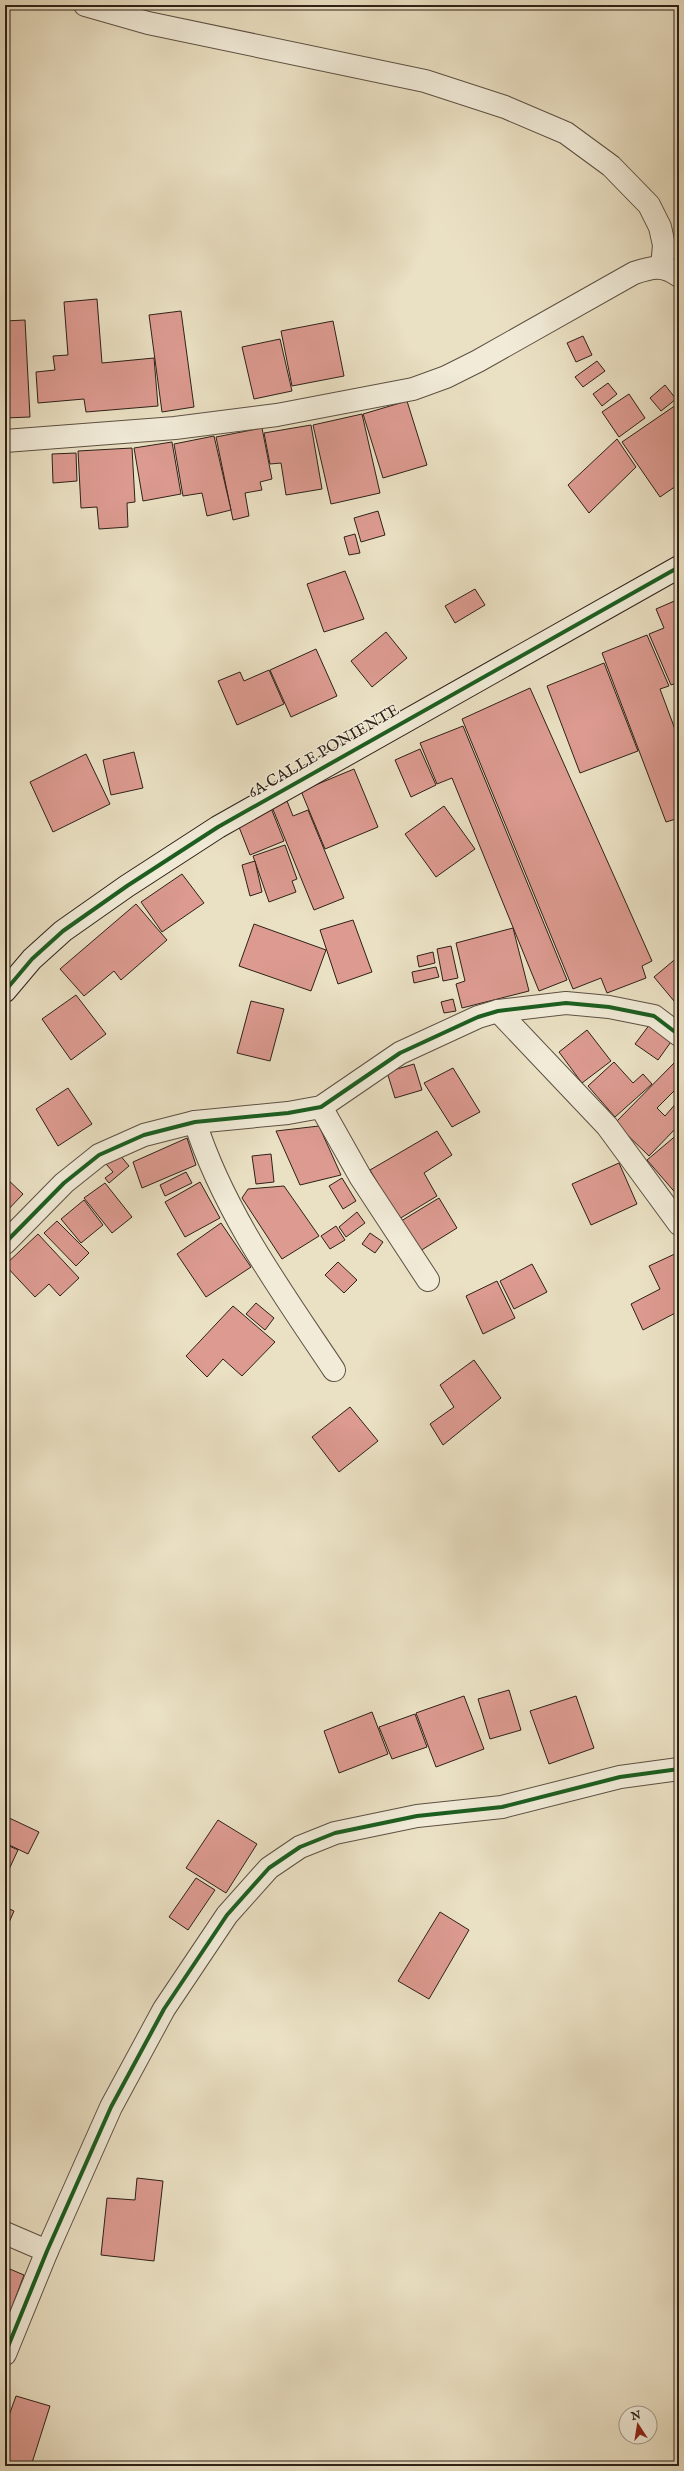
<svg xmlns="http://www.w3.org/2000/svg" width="684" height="2471" font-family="'IM FELL English',serif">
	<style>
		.building { fill: #dc9a90; stroke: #2e2118 }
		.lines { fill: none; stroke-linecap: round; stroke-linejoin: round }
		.street-casing { stroke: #5d5143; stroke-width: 24 }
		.secondary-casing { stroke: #2e2118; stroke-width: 24 }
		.street { stroke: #f1ebd8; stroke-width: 22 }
		.secondary { stroke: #f1ebd8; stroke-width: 22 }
		.cycleway-casing { stroke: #f1ebd8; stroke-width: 6 }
		.cycleway { stroke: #1b5e20; stroke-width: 4 }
		.labels { text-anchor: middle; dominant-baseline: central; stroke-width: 3; stroke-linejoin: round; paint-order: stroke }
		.street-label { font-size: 16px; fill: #2e2118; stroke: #f1ebd8 }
	</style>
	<rect width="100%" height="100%" fill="#eae0c3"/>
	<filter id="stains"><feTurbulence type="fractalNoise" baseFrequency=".005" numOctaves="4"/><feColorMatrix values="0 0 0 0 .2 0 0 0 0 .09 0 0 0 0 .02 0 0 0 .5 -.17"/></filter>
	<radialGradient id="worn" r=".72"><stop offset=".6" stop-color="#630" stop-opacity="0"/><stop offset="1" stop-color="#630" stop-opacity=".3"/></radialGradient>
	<g class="building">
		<polygon points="97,299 102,363 154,358 158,406 86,412 84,399 38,403 36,372 55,370 53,356 68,355 64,302"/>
		<polygon points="181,311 194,407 162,412 149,315"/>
		<polygon points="25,320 30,417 5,418 5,321"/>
		<polygon points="333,321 344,376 292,386 281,331"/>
		<polygon points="583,336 592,355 576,362 567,343"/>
		<polygon points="280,339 292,391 254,399 242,347"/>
		<polygon points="597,361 605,371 583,387 575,377"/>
		<polygon points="608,383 617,394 602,406 593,394"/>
		<polygon points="665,385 676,399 661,411 650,398"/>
		<polygon points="629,394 645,418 619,437 602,412"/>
		<polygon points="407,401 427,465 383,478 363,414"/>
		<polygon points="676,405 679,409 679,484 660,497 622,442"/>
		<polygon points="362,414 380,493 331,504 313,425"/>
		<polygon points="311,425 322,489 286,495 281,463 270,464 264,433"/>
		<polygon points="262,428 272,479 260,482 262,490 245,493 249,516 233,520 216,437"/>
		<polygon points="214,436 231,510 207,516 202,493 183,496 174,444"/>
		<polygon points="617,439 636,467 589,513 568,485"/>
		<polygon points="172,442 181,494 143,501 134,448"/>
		<polygon points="132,448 135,502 127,503 128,527 99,529 97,507 81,508 78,451"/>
		<polygon points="76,453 77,481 53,483 52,454"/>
		<polygon points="378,511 385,535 361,542 354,518"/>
		<polygon points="355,534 360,553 349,555 344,537"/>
		<polygon points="345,571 364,619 324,632 307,584"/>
		<polygon points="475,589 485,605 455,623 445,606"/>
		<polygon points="679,599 679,682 671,685 649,634 664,628 656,609"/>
		<polygon points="386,632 407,658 372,687 351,661"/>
		<polygon points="647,635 669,686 660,689 679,740 679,818 666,822 602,653"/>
		<polygon points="316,649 337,696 291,717 270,670"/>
		<polygon points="604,663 638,751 580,773 547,686"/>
		<polygon points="269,670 284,704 237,725 218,681 240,672 244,681"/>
		<polygon points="530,688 652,961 642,966 646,978 607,993 601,978 573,989 462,719"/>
		<polygon points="463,726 567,980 539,991 452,778 437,784 420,743"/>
		<polygon points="420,749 436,785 411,797 395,760"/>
		<polygon points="134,752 143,788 111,795 103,760"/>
		<polygon points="86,754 110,804 53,832 30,782"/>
		<polygon points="354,769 378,827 325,849 301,791"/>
		<polygon points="287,801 293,816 308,810 344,898 314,910 272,807"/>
		<polygon points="444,806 475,849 436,877 405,834"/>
		<polygon points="271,808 284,841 250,855 237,822"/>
		<polygon points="285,845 297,879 292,881 296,892 269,902 253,856"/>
		<polygon points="255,861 262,892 250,896 242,865"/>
		<polygon points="182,874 204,903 162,932 141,902"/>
		<polygon points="136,904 167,940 121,980 114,971 84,996 60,969"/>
		<polygon points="353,920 372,972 338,984 320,930"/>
		<polygon points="254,924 326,950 311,991 239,966"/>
		<polygon points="513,928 529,991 462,1008 456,984 465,981 456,943"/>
		<polygon points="451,946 458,978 443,981 437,949"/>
		<polygon points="433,952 435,963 419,967 417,956"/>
		<polygon points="679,956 679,1007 654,977"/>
		<polygon points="436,967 439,977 414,983 412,972"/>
		<polygon points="76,995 106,1034 71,1060 42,1019"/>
		<polygon points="453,999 456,1011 444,1013 441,1002"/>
		<polygon points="251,1001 284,1009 270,1061 237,1053"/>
		<polygon points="650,1024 673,1039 658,1060 635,1044"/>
		<polygon points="587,1030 611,1061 582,1083 559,1052"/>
		<polygon points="614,1062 633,1083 643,1074 652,1084 615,1117 588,1086"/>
		<polygon points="675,1062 679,1066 679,1086 657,1108 665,1116 678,1101 679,1125 649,1156 615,1123"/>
		<polygon points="414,1064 422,1090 395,1098 387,1072"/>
		<polygon points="453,1068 480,1112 452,1127 424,1083"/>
		<polygon points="68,1088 92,1124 58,1146 36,1109"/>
		<polygon points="319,1126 341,1175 300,1185 276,1131"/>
		<polygon points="437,1131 452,1155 424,1173 437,1196 399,1219 370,1170"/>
		<polygon points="679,1133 679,1197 647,1160"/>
		<polygon points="187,1138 196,1165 142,1188 133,1162"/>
		<polygon points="119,1154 129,1166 109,1183 105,1178 113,1172 106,1164"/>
		<polygon points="271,1154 274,1182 256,1184 252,1156"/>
		<polygon points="619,1163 637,1204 591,1225 572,1184"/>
		<polygon points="186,1172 192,1183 165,1196 160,1185"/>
		<polygon points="5,1177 23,1194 5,1213"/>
		<polygon points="342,1178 356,1201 343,1209 329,1186"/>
		<polygon points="200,1182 220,1218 185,1237 165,1202"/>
		<polygon points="105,1183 132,1217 112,1233 84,1198"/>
		<polygon points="284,1186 319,1236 282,1259 242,1198 248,1189"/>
		<polygon points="439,1198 457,1228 420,1251 401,1221"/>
		<polygon points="84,1200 103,1225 81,1243 61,1219"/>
		<polygon points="357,1212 365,1223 346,1237 339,1227"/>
		<polygon points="57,1221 89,1253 76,1266 44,1233"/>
		<polygon points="221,1223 251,1267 206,1297 177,1254"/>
		<polygon points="336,1226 345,1240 330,1249 321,1236"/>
		<polygon points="370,1233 383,1242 375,1253 362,1244"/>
		<polygon points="38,1234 79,1278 60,1296 49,1284 35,1297 5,1265"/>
		<polygon points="679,1252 679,1311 643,1330 631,1304 660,1289 649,1266"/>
		<polygon points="338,1262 357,1280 344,1293 325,1275"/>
		<polygon points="532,1264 547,1292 514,1309 500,1281"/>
		<polygon points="497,1281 515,1318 483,1334 466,1296"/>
		<polygon points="256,1303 274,1318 265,1330 246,1314"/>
		<polygon points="233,1306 275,1342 242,1376 223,1359 207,1377 186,1356"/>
		<polygon points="474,1360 501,1398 443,1445 430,1424 454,1407 440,1385"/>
		<polygon points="350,1407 378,1441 339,1472 312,1437"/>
		<polygon points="509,1690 521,1730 490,1739 478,1699"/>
		<polygon points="464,1696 484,1749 436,1767 416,1713"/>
		<polygon points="576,1696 594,1748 549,1764 530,1711"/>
		<polygon points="372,1712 388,1754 339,1773 324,1731"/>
		<polygon points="415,1714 427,1747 392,1759 379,1727"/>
		<polygon points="5,1816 39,1832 28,1854 5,1843"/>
		<polygon points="218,1820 257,1844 226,1893 186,1868"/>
		<polygon points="5,1844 18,1850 5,1878"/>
		<polygon points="196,1878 215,1890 188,1930 169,1917"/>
		<polygon points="5,1907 14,1911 5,1932"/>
		<polygon points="440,1912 469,1930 429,1999 398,1981"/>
		<polygon points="137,2178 163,2181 154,2261 101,2255 107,2198 135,2200"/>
		<polygon points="5,2267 24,2275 6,2323 5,2323"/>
		<polygon points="16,2396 50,2406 31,2466 5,2466 5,2420 7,2421"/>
	</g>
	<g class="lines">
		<g class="street-casing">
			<g id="street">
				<polyline points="85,5 148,23 425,81 505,107 566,133 611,166 649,205 660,227 664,245 662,267"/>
				<path d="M5,441L175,428L277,415L413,389L446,377L478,361L634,273C652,267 663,264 679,276"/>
				<polyline points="498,1011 607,1126 679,1224"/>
				<polyline points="321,1107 361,1178 428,1280"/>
				<path d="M195,1122C224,1213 282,1292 334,1370"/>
				<polyline points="5,1243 64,1183 99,1155 144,1135 195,1122 288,1113 321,1107 400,1053 478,1017 498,1011 566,1003 609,1007 654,1016 679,1035"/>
				<polyline points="5,2233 47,2251"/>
				<polyline points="5,2354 47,2251 111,2107 164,2009 227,1915 269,1868 300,1847 335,1833 417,1816 502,1807 620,1777 679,1769"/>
			</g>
		</g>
		<g class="secondary-casing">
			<polyline id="secondary" points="5,991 32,959 63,931 127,886 218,827 679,567"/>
		</g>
		<use href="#street" class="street"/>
		<use href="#secondary" class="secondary"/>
		<g class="cycleway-casing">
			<g id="cycleway">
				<polyline points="5,991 32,959 63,931 127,886 218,827 679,567"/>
				<polyline points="5,1243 64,1183 99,1155 144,1135 195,1122 288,1113 321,1107 400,1053 478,1017 498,1011 566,1003 609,1007 654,1016 679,1035"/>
				<polyline points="5,2354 47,2251 111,2107 164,2009 227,1915 269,1868 300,1847 335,1833 417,1816 502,1807 620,1777 679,1769"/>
			</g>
		</g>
		<use href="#cycleway" class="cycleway"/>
	</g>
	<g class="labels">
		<g class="street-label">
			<text transform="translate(324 752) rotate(-30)">6A CALLE PONIENTE</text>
		</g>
	</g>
	<rect width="684" height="2471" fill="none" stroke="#eae0c3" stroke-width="20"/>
	<rect x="6" y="6" width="672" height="2459" fill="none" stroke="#2e2118" stroke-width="2"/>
	<rect x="10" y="10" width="664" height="2451" fill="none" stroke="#2e2118"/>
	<g transform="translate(638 2425) rotate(348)"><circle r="19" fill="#f1ebd8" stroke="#a39a8b"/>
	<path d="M0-3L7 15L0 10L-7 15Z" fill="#8f2418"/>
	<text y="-6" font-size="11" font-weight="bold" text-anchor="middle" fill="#2e2118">N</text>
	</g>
	<rect width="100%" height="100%" filter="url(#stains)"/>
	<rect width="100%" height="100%" fill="url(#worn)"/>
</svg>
